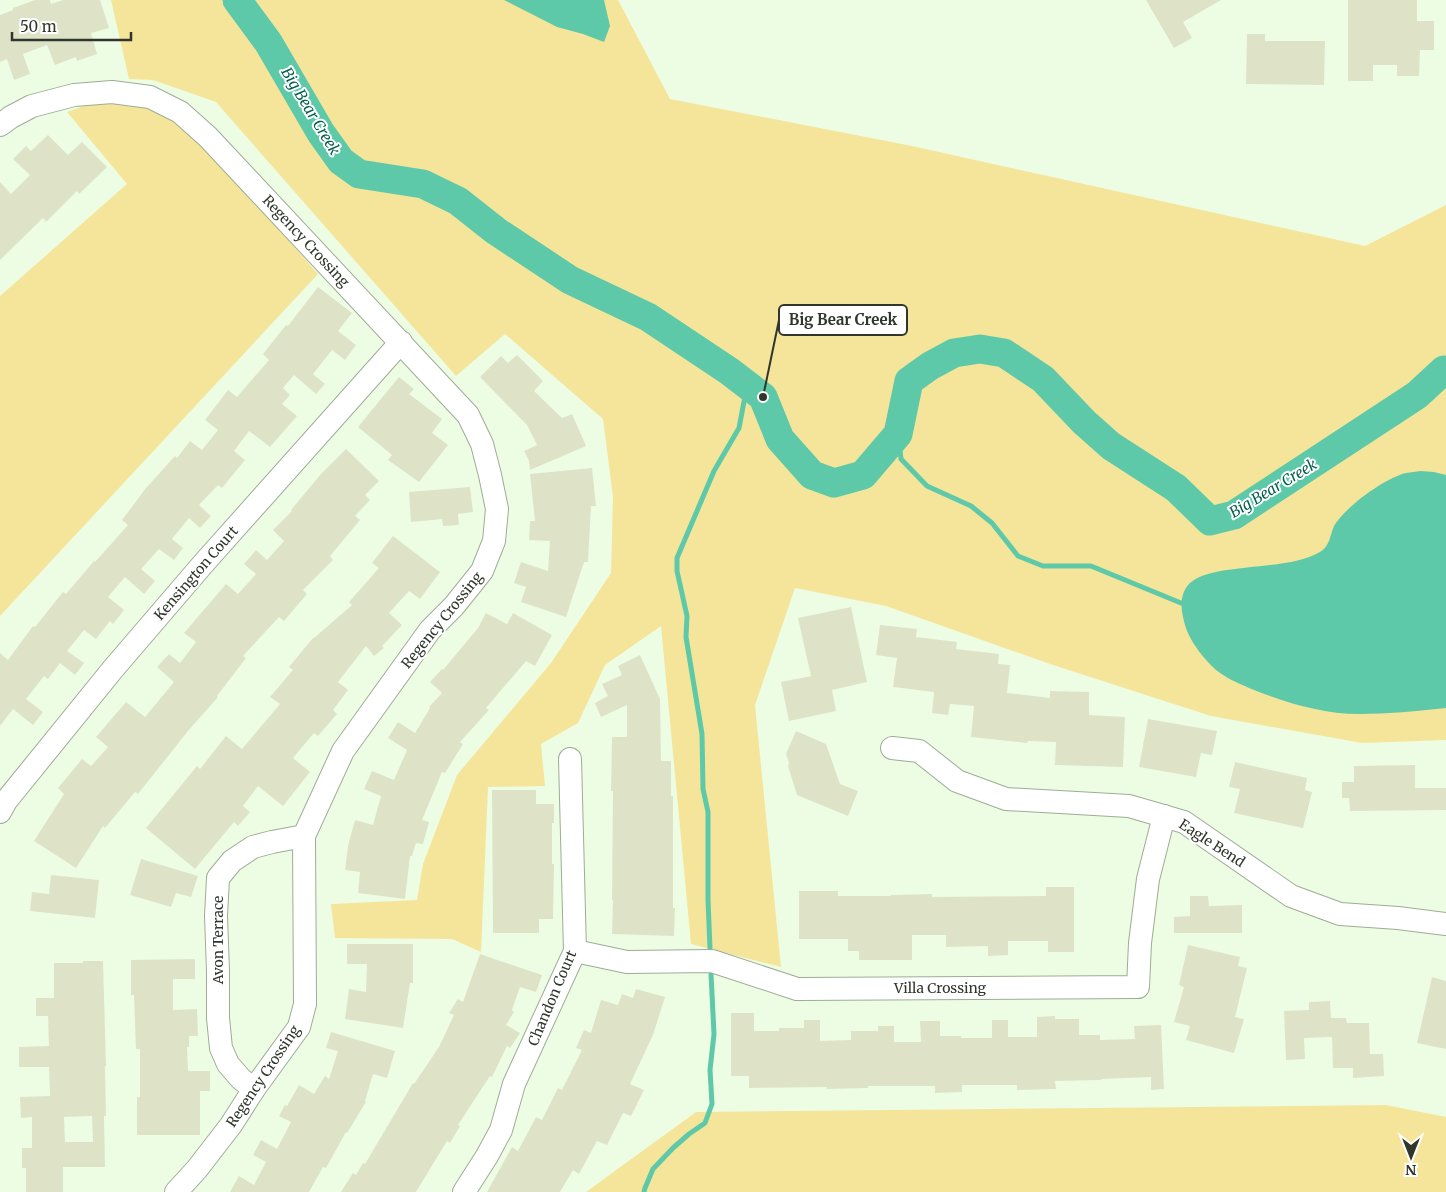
<svg xmlns="http://www.w3.org/2000/svg" width="1446" height="1192" font-family="Merriweather,serif">
	<style>
		.green { fill: #f4e59b }
		.water { fill: #5ec9a8 }
		.lines { fill: none; stroke-linecap: round; stroke-linejoin: round }
		.stream { stroke: #5ec9a8; stroke-width: 5 }
		.river { stroke: #5ec9a8; stroke-width: 29 }
		.building { fill: #dee3c8; fill-rule: evenodd }
		.minor-casing { stroke: #9eac96; stroke-width: 24 }
		.minor { stroke: #fff; stroke-width: 22 }
		.labels { text-anchor: middle; dominant-baseline: central; stroke-width: 4; stroke-linejoin: round; paint-order: stroke }
		.street-label { font-size: 14px; fill: #30362c; stroke: #fff }
		.water-label { font-size: 15px; font-style: italic; fill: #05604b; stroke: #fff }
		.leader { fill: none; stroke: #30362c; stroke-width: 2 }
		.callout-dot { fill: #30362c; stroke: #fff; stroke-width: 2 }
		.callout { fill: #fff; stroke: #30362c; stroke-width: 2 }
		.callout-label { font-size: 15px; text-anchor: middle; font-weight: bold; fill: #30362c }
	</style>
	<rect width="100%" height="100%" fill="#edfde4"/>
	<g class="green">
		<polygon points="111,0 618,0 670,99 912,146 1365,246 1446,205 1446,740 1362,743 1211,716 1053,665 886,606 795,588 755,705 781,967 691,944 661,626 605,665 578,723 541,744 545,786 488,787 481,952 452,939 335,938 331,904 417,900 423,864 457,775 551,663 611,573 613,497 603,419 505,334 456,376 216,102 153,80 129,79"/>
		<polygon points="95,102 143,102 191,129 318,274 0,616 0,296 127,184 67,112"/>
		<polygon points="1386,1105 1446,1117 1446,1192 586,1192 696,1112"/>
	</g>
	<g class="water">
		<polygon points="504,0 604,0 610,26 604,42 583,34 557,27"/>
		<path d="M1421,471L1434,472L1446,475V708C1417,711 1388,714 1359,714C1321,714 1284,702 1249,688C1238,683 1226,678 1216,670C1204,659 1193,645 1187,631C1182,616 1177,597 1189,584C1211,562 1287,572 1320,552C1330,546 1330,535 1334,526C1345,507 1385,478 1406,473C1411,472 1416,472 1421,471Z"/>
	</g>
	<g class="lines">
		<g class="stream">
			<polyline points="898,434 901,459 927,486 971,506 992,523 1018,556 1043,566 1091,566 1181,603 1186,603"/>
			<polyline points="710,948 708,900 708,812 703,789 702,734 686,637 687,616 677,571 677,558 714,471 739,428 747,386"/>
			<polyline points="644,1192 645,1188 653,1169 673,1148 689,1134 705,1123 712,1104 710,1070 714,1034 711,974"/>
		</g>
		<polyline class="river" points="237,0 268,42 321,133 341,161 359,174 423,184 458,201 496,231 570,280 648,317 729,371 763,397 780,439 812,475 834,483 863,475 898,434 909,381 930,366 954,353 980,349 1004,353 1043,379 1084,422 1111,446 1176,488 1210,521 1234,515 1417,395 1444,370"/>
	</g>
	<g class="building">
		<polygon points="35,0 50,0 51,4 63,0 100,0 109,28 91,33 97,54 77,61 76,57 55,65 47,45 23,54 30,74 14,80 7,59 0,62 0,15 13,10 13,8"/>
		<polygon points="1146,0 1221,0 1183,22 1192,38 1174,48"/>
		<polygon points="1348,0 1417,0 1417,21 1434,21 1434,50 1420,50 1419,76 1397,76 1397,65 1373,65 1373,81 1348,81"/>
		<polygon points="1247,34 1265,34 1265,41 1325,41 1324,85 1246,84"/>
		<polygon points="48,135 68,155 82,142 107,167 79,194 77,191 46,222 43,218 0,260 0,182 11,194 30,175 13,159 26,146 31,151"/>
		<polygon points="318,287 352,313 338,331 356,345 345,360 332,350 313,374 325,384 316,394 294,375 283,388 290,395 282,404 297,416 270,447 249,431 234,451 245,460 222,488 218,485 199,505 211,516 200,528 189,518 172,539 183,548 174,560 159,549 141,569 155,581 144,594 125,577 108,597 124,610 113,624 110,621 96,639 84,630 67,651 84,663 75,675 60,663 48,679 44,676 26,699 43,712 33,725 13,709 0,726 0,653 8,660 33,626 35,627 63,592 66,594 94,561 95,562 128,525 122,520 146,488 175,456 177,458 190,441 202,450 218,430 205,420 228,390 237,397 269,360 263,354 286,325 288,326"/>
		<polygon points="517,355 543,381 534,391 562,418 572,414 586,446 530,470 529,461 524,451 537,445 527,425 480,377 501,356 508,363"/>
		<polygon points="399,377 414,389 409,394 442,419 432,433 448,445 419,482 388,460 392,455 358,427"/>
		<polygon points="346,449 379,481 365,495 370,500 355,516 360,520 330,556 333,560 303,590 307,594 284,621 279,617 243,656 246,658 217,696 218,697 188,731 138,794 135,792 105,828 103,826 76,868 34,841 64,794 58,788 82,759 91,766 108,747 96,737 126,702 145,717 174,682 157,667 169,654 180,663 196,642 184,633 226,584 238,594 256,574 244,564 256,550 267,560 284,541 273,530 292,511 291,510 321,474"/>
		<polygon points="592,468 596,506 591,506 588,562 584,562 566,617 521,602 526,587 514,583 521,562 548,571 550,541 529,540 530,521 535,521 530,474"/>
		<polygon points="470,487 473,512 458,514 459,525 443,526 442,519 411,522 409,492"/>
		<polygon points="393,536 440,572 420,599 409,591 389,613 402,625 382,646 384,648 374,656 366,646 338,682 348,690 333,710 337,714 318,736 314,733 293,758 310,772 283,806 258,786 243,806 250,812 238,826 234,822 195,869 146,828 197,766 200,769 226,736 242,749 280,704 270,697 293,670 289,667 313,638 314,638 352,605 349,602 379,568 372,563"/>
		<polygon points="851,607 867,682 832,690 836,711 789,721 781,682 811,676 798,618"/>
		<polygon points="486,613 507,624 513,613 552,635 535,666 526,661 486,708 489,710 460,742 463,744 445,773 442,772 422,820 429,822 423,844 416,843 412,856 410,856 405,899 358,893 360,872 345,870 348,846 355,820 373,825 381,796 364,789 372,771 394,780 407,750 388,738 398,722 415,733 430,708 429,707 442,693 430,682 442,669 443,670 478,628"/>
		<polygon points="880,625 917,629 916,637 957,642 956,649 999,654 998,664 1010,665 1007,693 1050,698 1050,691 1089,692 1089,715 1125,717 1123,767 1055,765 1056,742 1028,741 1027,743 971,737 974,706 950,704 948,715 932,713 934,692 893,687 897,658 876,655"/>
		<polygon points="640,655 660,699 661,761 671,761 671,796 673,796 673,908 675,908 674,936 612,934 613,900 612,900 613,791 611,791 612,737 627,737 627,705 601,717 595,703 608,696 602,684 622,675 618,666"/>
		<polygon points="1148,719 1217,731 1212,755 1201,753 1196,777 1139,767"/>
		<polygon points="796,731 826,744 840,784 858,791 848,816 797,795 788,766 789,763 786,754"/>
		<polygon points="1235,762 1307,778 1305,790 1312,792 1303,828 1234,813 1240,789 1229,787"/>
		<polygon points="1415,765 1415,788 1446,788 1446,810 1350,811 1349,798 1342,798 1342,782 1354,782 1354,766"/>
		<polygon points="492,790 536,790 536,804 554,804 554,823 552,823 552,864 554,864 553,919 539,919 539,933 493,933"/>
		<polygon points="141,859 198,876 191,897 176,893 171,907 130,895"/>
		<polygon points="51,875 99,880 95,918 30,911 32,892 49,894"/>
		<polygon points="1046,887 1074,887 1074,952 1048,952 1048,941 1008,941 1008,955 988,956 988,946 946,947 946,935 912,935 912,960 859,960 859,951 848,951 848,939 799,939 799,891 838,891 838,896 891,896 891,895 932,894 932,897 1046,896"/>
		<polygon points="1190,896 1208,896 1209,906 1242,905 1242,933 1174,933 1174,917 1190,916"/>
		<polygon points="347,944 413,944 413,983 410,983 403,1028 345,1019 349,989 366,992 367,964 347,964"/>
		<polygon points="1188,945 1240,957 1238,966 1247,968 1235,1017 1244,1019 1234,1053 1186,1040 1190,1026 1174,1022 1184,987 1179,985"/>
		<polygon points="480,954 542,975 536,992 520,987 512,1010 514,1012 506,1025 520,1033 510,1048 507,1046 492,1077 490,1076 458,1125 460,1126 450,1143 447,1141 416,1192 341,1192 353,1173 356,1175 363,1163 365,1164 413,1083 414,1084 439,1047 454,1015 449,1013 458,999 463,1002"/>
		<polygon points="195,959 195,979 173,979 173,1010 197,1009 198,1036 189,1036 189,1047 187,1047 188,1071 210,1071 210,1091 200,1091 200,1135 137,1135 137,1097 140,1097 140,1049 136,1049 134,995 131,995 131,960"/>
		<path d="M83,961H103L106,1066H105L106,1116H104L105,1167H63V1192H26V1168H22V1148H32V1117L21,1118L20,1097L50,1096L49,1067H19V1047L49,1046L48,1016H36V998H54V963H83ZM92,1116L93,1142H65L64,1117Z"/>
		<polygon points="1432,977 1446,981 1446,1049 1417,1043"/>
		<polygon points="636,989 665,997 653,1035 630,1084 644,1090 631,1116 623,1113 607,1145 597,1141 579,1174 573,1170 560,1192 487,1192 512,1147 518,1151 536,1117 542,1120 558,1088 562,1090 582,1050 576,1048 584,1030 591,1033 601,1000 618,1005 622,994 633,998"/>
		<polygon points="1330,1001 1331,1018 1346,1018 1347,1023 1369,1023 1370,1054 1383,1054 1384,1076 1353,1078 1353,1068 1333,1068 1332,1037 1304,1038 1305,1059 1286,1060 1284,1011 1309,1010 1309,1002"/>
		<polygon points="731,1013 754,1013 754,1031 779,1031 779,1028 804,1028 804,1020 820,1020 820,1041 851,1040 851,1031 878,1031 878,1026 894,1026 894,1042 921,1042 920,1021 940,1021 940,1036 961,1036 961,1038 992,1038 992,1020 1008,1020 1008,1037 1037,1037 1037,1017 1055,1016 1055,1019 1079,1019 1079,1035 1100,1035 1100,1040 1135,1039 1134,1026 1161,1025 1164,1089 1151,1090 1151,1077 1101,1079 1101,1080 1055,1081 1056,1089 1017,1090 1017,1085 962,1085 962,1092 935,1093 935,1086 868,1086 868,1088 827,1089 827,1087 749,1088 749,1076 731,1076"/>
		<polygon points="331,1032 395,1051 387,1078 373,1074 365,1101 366,1102 347,1133 346,1132 326,1168 323,1167 309,1192 230,1192 239,1176 254,1185 266,1162 253,1155 261,1140 277,1149 291,1122 279,1116 285,1105 287,1106 299,1085 314,1094 325,1076 329,1079 338,1051 326,1048"/>
	</g>
	<g class="lines">
		<g class="minor-casing">
			<g id="minor">
				<polyline points="0,125 11,117 32,106 74,95 112,92 150,97 180,112 208,137 468,415 482,444 490,475 497,509 494,541 482,571 454,606 430,630 343,751 304,836 305,1004 299,1027 254,1089 231,1125 197,1169 176,1192"/>
				<polyline points="892,748 919,751 957,781 1006,799 1129,806 1184,822 1291,896 1340,914 1398,918 1446,924"/>
				<polyline points="0,812 6,801 113,669 203,564 401,342"/>
				<polyline points="575,951 627,962 712,961 797,989 1138,987 1140,943 1148,879 1164,816"/>
				<polyline points="254,1089 241,1079 228,1064 221,1048 218,1018 218,971 216,916 218,878 232,861 253,847 272,842 304,836"/>
				<polyline points="464,1192 487,1156 501,1130 514,1084 575,951 570,759"/>
			</g>
		</g>
		<use href="#minor" class="minor"/>
	</g>
	<g class="labels">
		<g class="street-label">
			<text transform="translate(306 241) rotate(47)">Regency Crossing</text>
			<text transform="translate(196 573) rotate(-49)">Kensington Court</text>
			<text transform="translate(442 620) rotate(-51)">Regency Crossing</text>
			<text transform="translate(1212 843) rotate(33)">Eagle Bend</text>
			<text transform="translate(218 940) rotate(-90)">Avon Terrace</text>
			<text x="940" y="988">Villa Crossing</text>
			<text transform="translate(552 998) rotate(-67)">Chandon Court</text>
			<text transform="translate(263 1076) rotate(-56)">Regency Crossing</text>
		</g>
		<g class="water-label">
			<text transform="translate(311 111) rotate(59)">Big Bear Creek</text>
			<text transform="translate(1273 488) rotate(-31)">Big Bear Creek</text>
		</g>
	</g>
	<path class="leader" d="M763 397L779 320"/>
	<circle class="callout-dot" cx="763" cy="397" r="5"/>
	<rect class="callout" x="779" y="305" width="128" height="30" rx="5"/>
	<g class="callout-label">
		<text x="843" y="325">Big Bear Creek</text>
	</g>
	<g transform="translate(1411 1157) rotate(180)" stroke="#ffffff" stroke-width="4" paint-order="stroke">
	<path d="M0-4L9 19L0 12L-9 19Z" fill="#30362c"/>
	<text y="-8" font-size="14" font-weight="bold" text-anchor="middle" fill="#30362c">N</text>
	</g>
	<path d="M12 32v8h119v-8" fill="none" stroke="#30362c" stroke-width="2.5"/>
	<text x="20" y="32" font-size="15" fill="#30362c" stroke="#ffffff" stroke-width="4" paint-order="stroke">50 m</text>
</svg>
